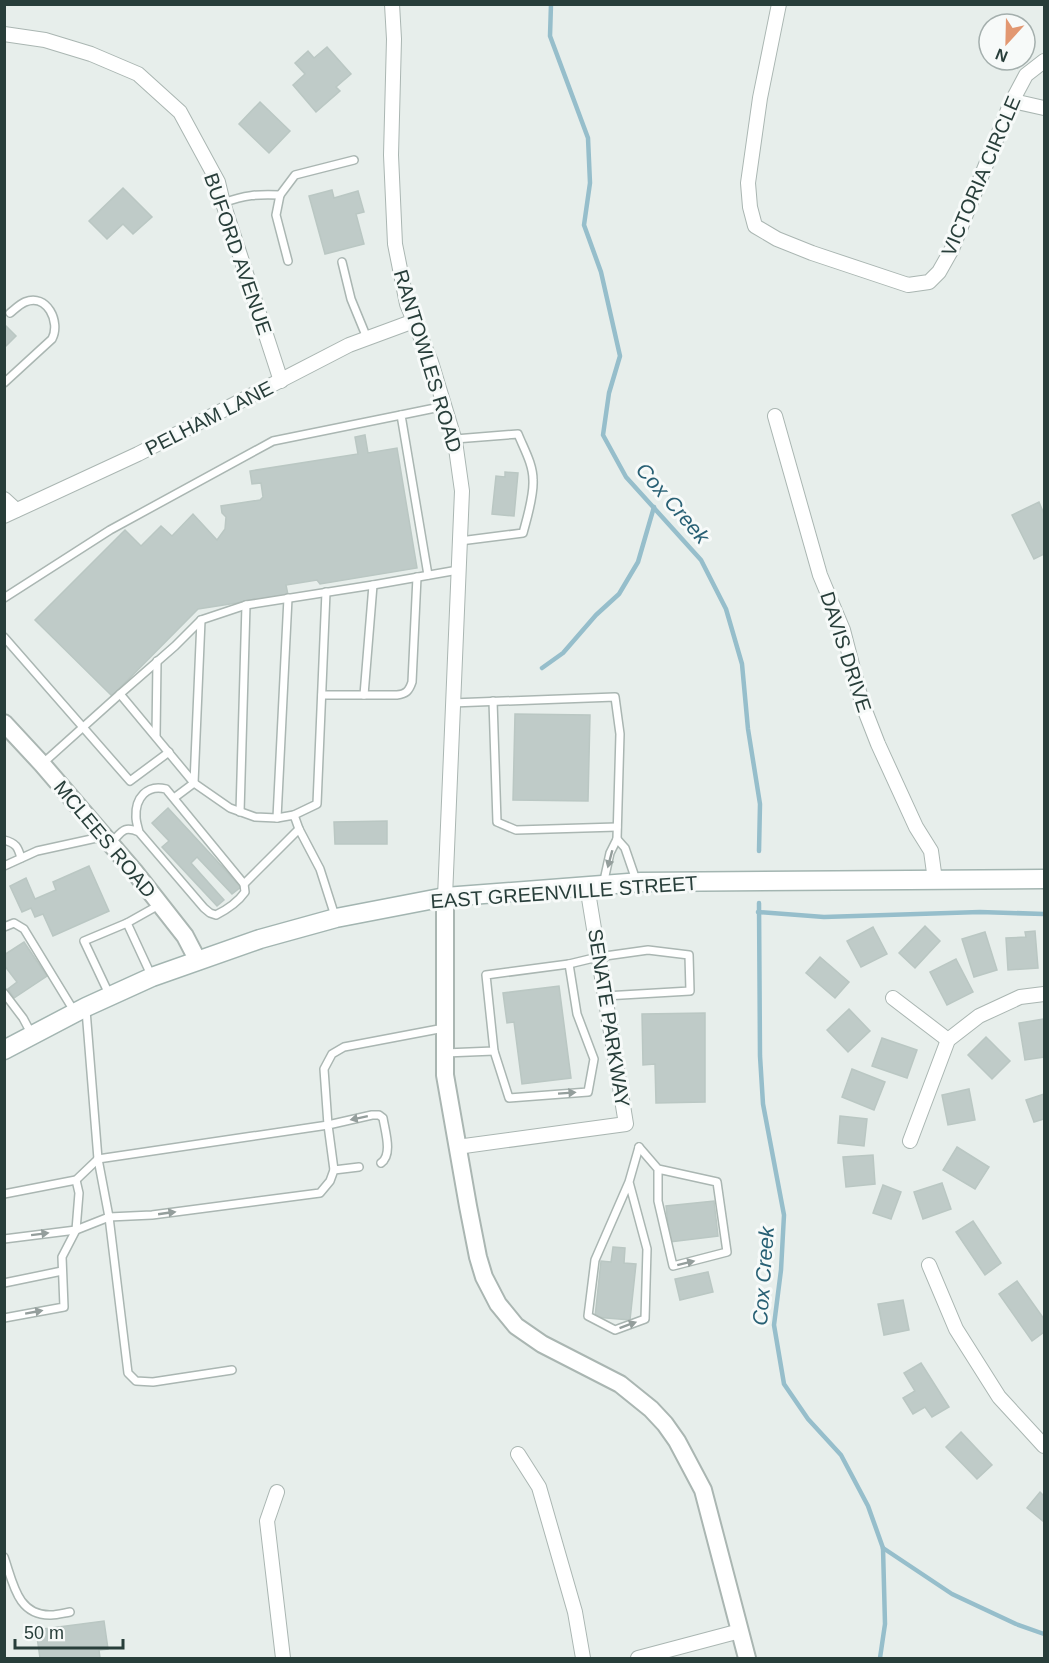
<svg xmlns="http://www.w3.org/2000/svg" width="1049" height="1663" font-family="Arial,sans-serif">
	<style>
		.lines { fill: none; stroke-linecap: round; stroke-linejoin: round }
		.stream { stroke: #96becb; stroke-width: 4.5 }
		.building { fill: #bfcbc8; stroke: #bac7c3; stroke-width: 1.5 }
		.service-casing { stroke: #aab6b2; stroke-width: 10 }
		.minor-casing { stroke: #aab6b2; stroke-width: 16 }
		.tertiary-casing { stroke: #aab6b2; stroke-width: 20 }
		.secondary-casing { stroke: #a3b5b1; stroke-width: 21 }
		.service { stroke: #fff; stroke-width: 7 }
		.minor { stroke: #fff; stroke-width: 14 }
		.tertiary { stroke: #fff; stroke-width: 16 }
		.secondary { stroke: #fff; stroke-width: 18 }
		.oneway { fill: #949e9c }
		.labels { text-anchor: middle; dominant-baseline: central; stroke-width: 6; stroke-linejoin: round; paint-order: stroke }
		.street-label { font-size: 20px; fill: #283e3a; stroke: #f7faf9 }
		.water-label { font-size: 21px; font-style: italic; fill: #286074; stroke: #f7faf9 }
	</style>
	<rect width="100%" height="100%" fill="#e7eeeb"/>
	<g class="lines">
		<g class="stream">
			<polyline points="551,4 550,36 588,138 590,183 584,225 601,272 620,356 609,393 603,435 626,477 701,560 726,609 742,664 748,729 760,804 759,851"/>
			<polyline points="542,668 563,653 596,615 619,594 638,562 654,507"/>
			<polyline points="759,903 760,1056 763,1104 784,1215 781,1270 774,1325 784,1384 808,1419 841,1455 868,1506 883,1548 885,1624 880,1658"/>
			<polyline points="758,912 824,917 980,912 1044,914"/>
			<polyline points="883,1548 952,1594 1016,1624 1044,1634"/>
		</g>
	</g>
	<g class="building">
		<polygon points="327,47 351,74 336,87 340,91 316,112 293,85 305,74 295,63 308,51 314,58"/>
		<polygon points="260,102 290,131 269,153 239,124"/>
		<polygon points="123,188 152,217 133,234 123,224 107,239 89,221"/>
		<polygon points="332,190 334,198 358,191 364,212 356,214 364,244 325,254 309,196"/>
		<polygon points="4,324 16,336 4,348"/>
		<polygon points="365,435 368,453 397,448 417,568 320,584 317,580 286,585 288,595 198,609 112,696 35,620 125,530 141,546 161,526 172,536 193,514 217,540 225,529 226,517 222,513 221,506 260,500 263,497 261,483 252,484 250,471 358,454 355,437"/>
		<polygon points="505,472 518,473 514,516 492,514 496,476 505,477"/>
		<polygon points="1039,502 1044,514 1044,554 1034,559 1012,515"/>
		<polygon points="515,714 590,715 588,801 513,800"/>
		<polygon points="168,808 241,887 232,894 197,857 191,863 224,900 217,906 162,847 169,841 152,823"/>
		<polygon points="387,821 387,844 335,844 334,822"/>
		<polygon points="89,866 109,911 53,936 43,914 35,917 31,908 22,912 10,886 26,878 35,899 56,890 53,882"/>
		<polygon points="925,926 940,941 915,968 899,953"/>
		<polygon points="873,927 887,954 861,967 847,941"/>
		<polygon points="1035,931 1038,968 1008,970 1006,938 1026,937 1025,932"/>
		<polygon points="985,932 997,970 974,977 962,939"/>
		<polygon points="24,942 47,976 14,998 8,989 17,982 4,965 4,955"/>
		<polygon points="820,957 849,982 835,998 806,973"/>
		<polygon points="956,959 973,992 947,1005 930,972"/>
		<polygon points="559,986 571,1078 522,1084 514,1022 507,1023 503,993"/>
		<polygon points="849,1009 870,1031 848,1052 827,1030"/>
		<polygon points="705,1013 705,1102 656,1103 655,1064 643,1065 642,1014"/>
		<polygon points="1044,1019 1044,1057 1025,1060 1019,1023"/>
		<polygon points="986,1037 1010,1061 992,1079 968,1055"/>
		<polygon points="882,1038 917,1050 907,1078 872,1066"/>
		<polygon points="852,1069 885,1082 874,1110 842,1097"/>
		<polygon points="969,1089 975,1120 948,1125 942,1095"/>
		<polygon points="1044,1094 1044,1119 1034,1122 1026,1100"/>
		<polygon points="840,1116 867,1119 864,1146 838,1143"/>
		<polygon points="957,1147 989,1167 975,1189 943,1170"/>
		<polygon points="873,1155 875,1184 846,1187 843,1157"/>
		<polygon points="942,1183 951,1209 923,1219 914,1192"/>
		<polygon points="883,1185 901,1192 891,1219 873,1213"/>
		<polygon points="714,1201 718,1236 670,1242 666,1206"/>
		<polygon points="973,1221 1001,1263 985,1275 956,1232"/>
		<polygon points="613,1247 625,1248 624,1263 636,1264 630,1320 595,1317 601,1261 611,1262"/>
		<polygon points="708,1272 713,1292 680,1300 675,1279"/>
		<polygon points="1017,1281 1044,1319 1044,1332 1032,1341 999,1294"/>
		<polygon points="903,1300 909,1330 884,1335 878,1304"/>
		<polygon points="921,1363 949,1407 932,1417 925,1407 913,1414 903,1398 915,1391 904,1373"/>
		<polygon points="961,1432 992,1465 977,1479 946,1447"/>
		<polygon points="1040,1492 1044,1496 1044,1522 1027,1508"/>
		<polygon points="104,1621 108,1649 99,1650 100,1658 40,1658 36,1630"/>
	</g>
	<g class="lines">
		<g class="service-casing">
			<g id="service">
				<path d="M223,203C245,195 257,194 280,195"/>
				<polyline points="288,261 276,215 280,195 295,175 354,160"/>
				<polyline points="342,262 351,299 367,338"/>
				<path d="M4,383L52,339C61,322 47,293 25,302C20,304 15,309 10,313"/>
				<path d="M455,439L518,434C524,449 533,464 533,480C534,496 527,518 523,533L460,541"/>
				<polyline points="428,575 401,415 445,406"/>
				<polyline points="4,598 110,530 273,441 401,415"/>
				<polyline points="4,637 130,781 169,752"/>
				<polyline points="120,694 194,783 230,808 255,817 277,818 294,815 299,829 320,869 335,916"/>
				<path d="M322,695H397C406,694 409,691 412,682L417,577"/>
				<polyline points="364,695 373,585"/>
				<polyline points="493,701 497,822 516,830 617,827"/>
				<polyline points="452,703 615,697 620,734 617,839"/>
				<polyline points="156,736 157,661"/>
				<polyline points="42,764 120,694 175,646 201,620 246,605 373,585 458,570"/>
				<polyline points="174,798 194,783 201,620"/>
				<polyline points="240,812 246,605"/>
				<polyline points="294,815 317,804 326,592"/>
				<polyline points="277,818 288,598"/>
				<path d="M4,840C16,843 18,847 21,858"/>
				<path d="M111,843C122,832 123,825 139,832L204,908L210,913L216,915C228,909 238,902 245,892L244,884L166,789C147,784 135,798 136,817C136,822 138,827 139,832"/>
				<polyline points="4,866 37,851 101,837"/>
				<polyline points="244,884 299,829"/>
				<polyline points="603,885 610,853 617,839 625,848 636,880"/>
				<polyline points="4,927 14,923 24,929 74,1011"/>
				<polyline points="152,977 127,923 159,905"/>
				<polyline points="4,993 23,1018 31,1033"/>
				<polyline points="109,994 84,941 127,923"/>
				<polyline points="86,1010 98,1159 328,1125 324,1069 332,1054 344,1047 444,1028"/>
				<polyline points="494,1051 509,1098 588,1092 594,1059 577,1014 569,964"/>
				<polyline points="445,1053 494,1051 486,975 569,964 598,957 648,950 689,955 690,991 605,996"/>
				<polyline points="639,1147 658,1169 658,1201 673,1266 727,1252 717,1182 658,1169"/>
				<polyline points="98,1159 109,1217 152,1215 320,1193 330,1181 334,1170 359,1167"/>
				<path d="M334,1170L328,1125L372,1115H379L383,1118C385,1131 393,1155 381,1163"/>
				<polyline points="629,1182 647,1249 645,1319 615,1330 588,1316 595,1260 629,1182 639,1147"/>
				<polyline points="4,1194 76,1180 98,1159"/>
				<polyline points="4,1239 76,1230 109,1217 128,1373 136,1381 153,1382 232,1370"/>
				<polyline points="4,1283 62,1271"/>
				<polyline points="4,1318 64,1307 62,1257 76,1230 79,1193 76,1180"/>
				<path d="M4,1557C13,1582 17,1616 51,1615C57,1615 64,1613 70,1612"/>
			</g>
		</g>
		<g class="minor-casing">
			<g id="minor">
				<polyline points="392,4 394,39 391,155 395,244 407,304 431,362 455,441 462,491 445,897"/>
				<polyline points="779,4 760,98 748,183 750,207 755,226 777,239 812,253 908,285 929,282 939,272 952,249 1010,105 1026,75 1044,61"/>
				<polyline points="4,34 45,40 91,54 138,74 180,112 218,182 223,203 281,381"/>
				<polyline points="1013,101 1044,108"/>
				<polyline points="775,416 820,575 843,630 862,703 878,744 916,827 931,851 935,880"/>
				<polyline points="4,499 16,510"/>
				<polyline points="4,516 138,454 349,345 414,321"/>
				<polyline points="893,998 948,1040"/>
				<polyline points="910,1141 948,1040 979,1016 1020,997 1044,994"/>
				<polyline points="457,1147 626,1124 587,886"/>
				<polyline points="929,1265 956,1329 999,1397 1044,1446"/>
				<polyline points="518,1454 539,1487 575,1612 583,1658"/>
				<polyline points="277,1492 267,1521 283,1658"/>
				<polyline points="638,1658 740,1631"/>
			</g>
		</g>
		<g class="tertiary-casing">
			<g id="tertiary">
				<polyline points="4,723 42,764 134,871 185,936 198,961"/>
				<polyline points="445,897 445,1075 468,1206 478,1257 484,1277 498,1304 516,1326 542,1344 620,1384 651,1409 665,1424 677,1441 703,1490 747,1658"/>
			</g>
		</g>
		<g class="secondary-casing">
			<polyline id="secondary" points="4,1050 86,1007 152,977 260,939 336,918 445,897 641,882 1044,879"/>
		</g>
		<use href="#service" class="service"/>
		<use href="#minor" class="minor"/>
		<use href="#tertiary" class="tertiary"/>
		<use href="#secondary" class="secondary"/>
	</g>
	<defs><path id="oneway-solid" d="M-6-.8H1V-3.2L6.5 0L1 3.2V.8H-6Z" transform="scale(1.5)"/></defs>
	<g class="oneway">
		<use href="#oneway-solid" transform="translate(610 859) rotate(105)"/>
		<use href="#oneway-solid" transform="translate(567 1093) rotate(-4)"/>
		<use href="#oneway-solid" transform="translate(359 1118) rotate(168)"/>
		<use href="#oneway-solid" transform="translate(167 1213) rotate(-8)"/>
		<use href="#oneway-solid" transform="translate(40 1234) rotate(-7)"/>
		<use href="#oneway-solid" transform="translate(686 1263) rotate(-14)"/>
		<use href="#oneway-solid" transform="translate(34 1312) rotate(-10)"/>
		<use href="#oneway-solid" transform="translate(628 1325) rotate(-20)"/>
	</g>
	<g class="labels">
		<g class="street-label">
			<text transform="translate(981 176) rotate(-67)">VICTORIA CIRCLE</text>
			<text transform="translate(238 254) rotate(71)">BUFORD AVENUE</text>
			<text transform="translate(428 361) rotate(73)">RANTOWLES ROAD</text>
			<text transform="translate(209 418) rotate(-27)">PELHAM LANE</text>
			<text transform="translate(846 652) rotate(72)">DAVIS DRIVE</text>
			<text transform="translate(105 839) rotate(50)">MCLEES ROAD</text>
			<text transform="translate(564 892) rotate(-4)">EAST GREENVILLE STREET</text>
			<text transform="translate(609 1018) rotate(81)">SENATE PARKWAY</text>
		</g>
		<g class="water-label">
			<text transform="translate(673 503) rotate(49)">Cox Creek</text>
			<text transform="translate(763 1276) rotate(-86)">Cox Creek</text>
		</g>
	</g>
	<rect width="1049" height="1663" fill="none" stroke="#283e3a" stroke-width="12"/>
	<g transform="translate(1007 42) rotate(202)"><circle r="28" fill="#f7faf9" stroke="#a4afad" stroke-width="1.5"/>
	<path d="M0-4.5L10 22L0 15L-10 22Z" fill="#e29771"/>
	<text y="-9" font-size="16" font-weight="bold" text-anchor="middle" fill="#283e3a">N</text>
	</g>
	<path d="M15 1639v9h108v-9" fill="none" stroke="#283e3a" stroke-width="3"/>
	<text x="24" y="1639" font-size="18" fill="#283e3a" stroke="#f7faf9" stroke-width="4.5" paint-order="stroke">50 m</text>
</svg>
